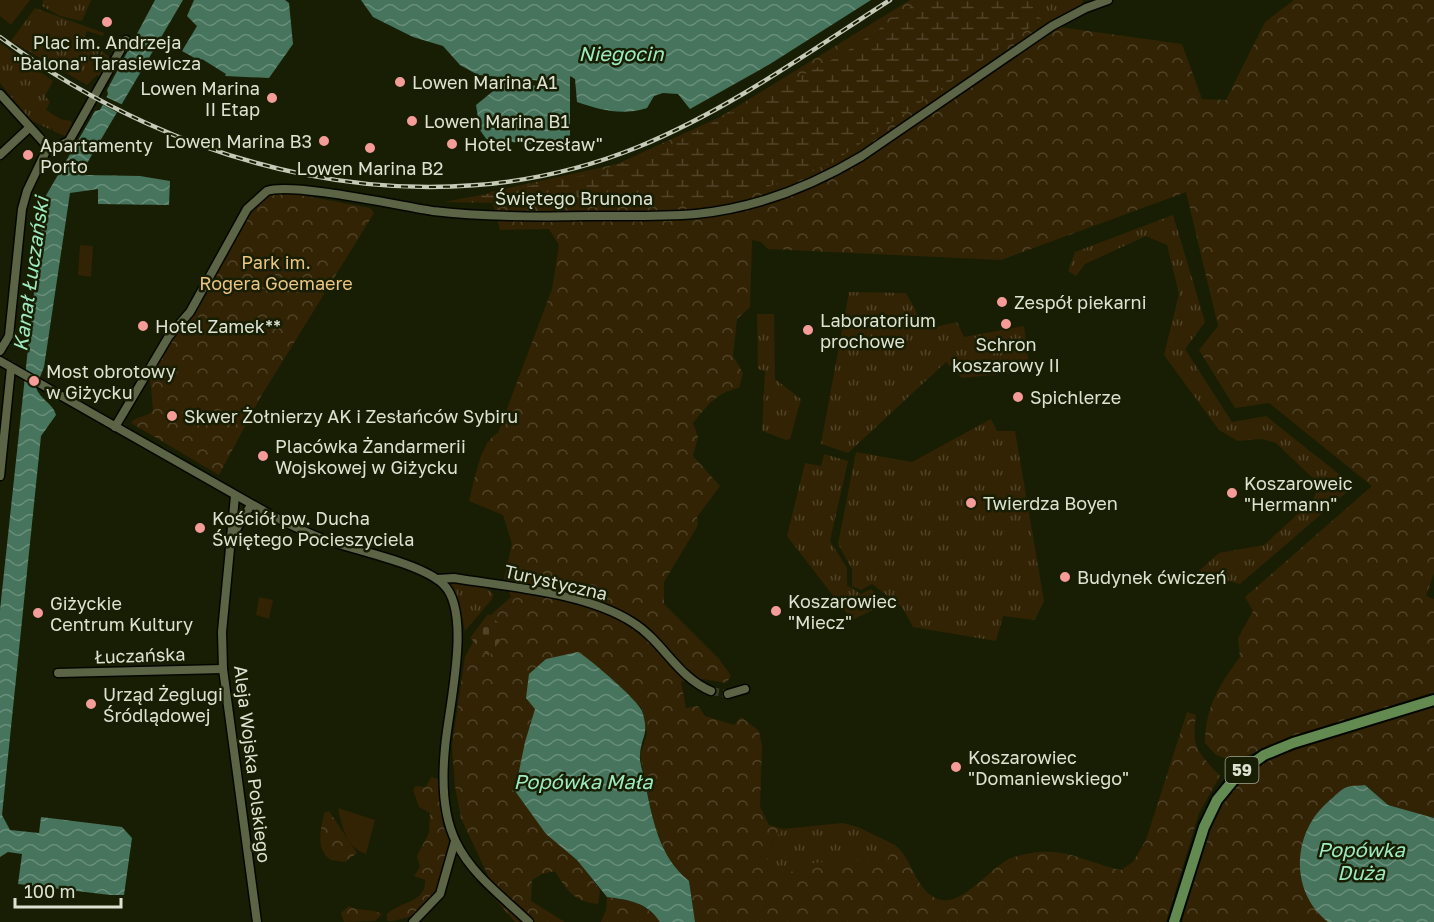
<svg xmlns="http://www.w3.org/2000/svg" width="1434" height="922" font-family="'Golos Text',sans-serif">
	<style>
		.grass { fill: url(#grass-tufts) }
		.forest { fill: url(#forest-crowns) }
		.wetland { fill: url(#wetland-marsh) }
		.cemetery { fill: url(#cemetery-stones) }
		.park { fill: #322304 }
		.water { fill: url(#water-waves) }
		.pier { fill: #181e03 }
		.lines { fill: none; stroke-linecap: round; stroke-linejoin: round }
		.minor-tunnel { stroke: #363c22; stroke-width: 8; stroke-dasharray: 8 4; stroke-linecap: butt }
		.minor-casing { stroke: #040700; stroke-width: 11 }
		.major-casing { stroke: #040700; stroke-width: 14 }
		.minor { stroke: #5c6446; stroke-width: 8 }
		.major { stroke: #628a51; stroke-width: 10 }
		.rail-casing { stroke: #c4cab7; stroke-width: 4.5 }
		.rail { stroke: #181e03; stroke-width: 2; stroke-dasharray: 7; stroke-linecap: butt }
		.poi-dot { fill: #f59b98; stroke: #181e03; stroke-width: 2 }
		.labels { text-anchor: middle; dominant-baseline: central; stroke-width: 5; stroke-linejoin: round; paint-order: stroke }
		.shield { fill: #181e03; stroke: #a2a894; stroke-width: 1.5 }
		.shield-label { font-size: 16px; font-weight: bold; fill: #dde3d2 }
		.poi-label { font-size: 18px; fill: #dde3d2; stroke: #181e03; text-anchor: start }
		.street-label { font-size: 18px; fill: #dde3d2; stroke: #181e03 }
		.park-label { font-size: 18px; fill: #ebc583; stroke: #181e03 }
		.water-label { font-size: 20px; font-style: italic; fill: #9eeac1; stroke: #181e03 }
	</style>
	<defs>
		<pattern id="grass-tufts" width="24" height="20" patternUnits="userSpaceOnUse" patternTransform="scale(1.5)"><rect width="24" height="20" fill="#322304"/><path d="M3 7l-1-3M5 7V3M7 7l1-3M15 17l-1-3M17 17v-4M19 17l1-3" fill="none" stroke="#4f4328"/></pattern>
		<pattern id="forest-crowns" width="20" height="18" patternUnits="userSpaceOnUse" patternTransform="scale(1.5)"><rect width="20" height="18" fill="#322304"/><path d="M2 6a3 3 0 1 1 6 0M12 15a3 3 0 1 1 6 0" fill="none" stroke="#4f4328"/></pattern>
		<pattern id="wetland-marsh" width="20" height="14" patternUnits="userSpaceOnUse" patternTransform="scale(1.5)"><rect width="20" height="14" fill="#322304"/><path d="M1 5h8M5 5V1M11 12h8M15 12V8" fill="none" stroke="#4f4328"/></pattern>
		<pattern id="cemetery-stones" width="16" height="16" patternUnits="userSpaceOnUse" patternTransform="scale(1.5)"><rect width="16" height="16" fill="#322304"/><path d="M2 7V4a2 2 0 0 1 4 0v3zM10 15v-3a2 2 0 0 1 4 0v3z" fill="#4f4328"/></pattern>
		<pattern id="water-waves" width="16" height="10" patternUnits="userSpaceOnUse" patternTransform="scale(1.5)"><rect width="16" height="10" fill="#46745c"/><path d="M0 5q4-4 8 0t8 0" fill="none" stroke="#698e7a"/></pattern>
	</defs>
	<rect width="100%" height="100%" fill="#181e03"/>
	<g class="grass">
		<polygon points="43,0 91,0 82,21 60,16 42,6"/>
		<polygon points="1028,0 1083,0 1082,4 1045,25"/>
		<polygon points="35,8 104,33 103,36 87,31 84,39 100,50 92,65 95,66 102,51 111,58 100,77 97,75 87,85 11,41"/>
		<polygon points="0,43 53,81 45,96 50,102 46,110 60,119 71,121 72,123 65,136 53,131 53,128 51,130 29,119 0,83"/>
		<polygon points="1173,215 1205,322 1185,349 1232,422 1266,416 1354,486 1240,584 1200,574 1199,571 1219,553 1264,545 1312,501 1320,485 1276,443 1262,439 1238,441 1219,430 1164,355 1179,294 1167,245 1146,236 1085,264 1076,276 1068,271 1075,252"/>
		<polygon points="849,292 906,293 926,329 957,322 964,337 1024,326 1030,371 962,378 946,362 848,453 821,444"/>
		<polygon points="757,314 774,314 775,379 801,399 790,439 786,440 762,431 765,371 758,369"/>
		<polygon points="991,419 997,431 1015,431 1044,601 1035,620 1003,616 996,641 913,627 902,607 872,584 861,590 852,586 852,569 838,544 856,452 912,462"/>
		<polygon points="824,454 848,461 830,541 847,568 847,585 861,594 871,589 885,604 852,620 787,536 805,463 821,466"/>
		<polygon points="450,582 486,587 493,594 492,599 465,631 459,602"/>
		<polygon points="843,823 858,827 895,845 888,860 815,863 774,879 767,856 773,840 783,829"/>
	</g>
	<g class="forest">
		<path d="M910,0H1028L1045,25L1182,44L1202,99L1226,100L1265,22L1294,0H1434V573L1426,596L1434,599V692L1291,738L1233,761L1216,755L1205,743C1205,707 1220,684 1240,657L1238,638L1253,611L1245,597L1372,486L1269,403L1235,408L1199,350L1218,326L1186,192L1001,260L768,249L761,242L752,240L750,307L737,319L733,356L743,373L739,388C717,392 707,406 693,423L698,437L693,456L720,486L697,517L698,525L664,582V604L719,659L731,676L726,683L691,677L681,682L686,708L698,706L705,716L734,725L741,717L759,731L762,747L760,807L769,825L783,829L773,840L767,856L774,878L815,863L848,859L887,860L895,845C911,858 915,885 932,896C960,915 989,865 1014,857C1062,843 1077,860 1121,870L1133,862L1146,840L1187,712L1196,715C1191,748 1198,752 1220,776L1199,813L1166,922H695L689,881L678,872L665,852L653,821L640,755L647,734L642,708L617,685L535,709L525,742L522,764L546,834L577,860L600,890L598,904C575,902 566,890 555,871L542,874L532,880L531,901L565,922H515L494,898L490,880L461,818L455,786L452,745L465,657L485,620L511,597L504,578L512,544L503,515L469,501C474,484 480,441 498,433L552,289L559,245L549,229L500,230L490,192L617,164L720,117Z"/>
		<path d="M284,192L370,208L374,213L260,398L219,475L131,423C136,415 148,418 153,410L150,377L173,336L192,317L205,297L214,275L252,209L267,195Z"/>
		<path d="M1434,706V818L1388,805L1365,785L1324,919L1328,922H1182C1192,878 1208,809 1242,777C1257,763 1276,755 1294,747Z"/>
		<path d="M431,777L439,779L440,783L443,826L450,838C445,870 438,912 401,919C395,920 393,922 387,921V914C398,902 427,903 425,880L414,876L420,867L417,856L429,833L430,813L419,807L413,790L416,786L426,787Z"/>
		<path d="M329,811L357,853L345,862L331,860C315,849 321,829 324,813Z"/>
		<path d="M607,897C630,900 646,903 660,922H601L606,910Z"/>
		<path d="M349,906C360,912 372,908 382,914L375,921L344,922L341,913Z"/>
	</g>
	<polygon class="wetland" points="921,0 1028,0 1041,20 832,163 770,186 727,198 674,206 444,202 591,174 668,146 841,55"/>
	<polygon class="cemetery" points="488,614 507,630 489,656 470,638"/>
	<g class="park">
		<polygon points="0,0 30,0 11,25 0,16"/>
		<polygon points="80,245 93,246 91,277 78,275"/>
		<polygon points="259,597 273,600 269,619 256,615"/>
		<path d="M338,808L375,820L366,854C346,847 342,827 338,808Z"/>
	</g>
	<g class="water">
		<path d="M155,0H183L83,170L86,175L140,176L170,181L169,205L98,204V189L70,193L44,367L36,387C39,399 53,403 56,415L41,436L2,815L10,830L39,833L41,817L122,827L132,838L124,895H110L18,884L22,854L8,852L0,857V610L44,199L95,111L100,110L108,94L107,90Z"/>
		<polygon points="194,0 285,0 289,3 293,44 269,78 225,76 226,74 202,59 200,61 182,51 197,26 187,16"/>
		<path d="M361,0H871L770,64L690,109L678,94L663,93L654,96L647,108C622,116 601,110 577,102L575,79L570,76V135L565,141L544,145L487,140L480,130L476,105L503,83L554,87L553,82L478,75L460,65L443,46L413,37L373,17Z"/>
		<path d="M578,652C589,658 639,701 642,711C650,735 641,736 640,755C639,763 644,774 645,782C652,818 659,857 689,881L695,922H660C647,902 629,900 607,897L577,860L546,834L515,791L525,742L535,709L526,698L529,674L546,659Z"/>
		<path d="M1365,785L1388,805L1434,818V922H1328C1289,891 1292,832 1329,801C1334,797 1341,789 1347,787C1352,785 1360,786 1365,785Z"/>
	</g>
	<polygon class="pier" points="104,96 125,106 120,114 100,103"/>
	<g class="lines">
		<polyline class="minor-tunnel" points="711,691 728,694"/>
		<g class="minor-casing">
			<g id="minor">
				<polyline points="0,94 48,147"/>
				<polyline points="48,147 55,148 69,141 126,40"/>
				<polyline points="0,155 29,128"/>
				<polyline points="0,351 9,336 22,209 27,191 48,147"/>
				<path d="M0,361L271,515C290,525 309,534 329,541C359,551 422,564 443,584C473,612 448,709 445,748C442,779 442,814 456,842C471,874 504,898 529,922"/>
				<path d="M115,427L169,336L190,312L247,209L267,191C292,182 400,206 433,211C484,217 536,217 587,216C623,216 660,217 696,214C755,208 812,186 862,156L1052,26L1086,8L1108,0"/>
				<polyline points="0,476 11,368"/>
				<polyline points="235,496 222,632 223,669 257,922"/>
				<polyline points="231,538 251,505"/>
				<path d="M437,579L454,578C508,587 585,592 632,622C663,641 677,677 711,691"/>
				<polyline points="58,673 223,669"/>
				<polyline points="728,694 745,689"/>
				<polyline points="413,922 440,894 455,841"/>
			</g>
		</g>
		<g class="major-casing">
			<polyline id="major" points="1174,922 1204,827 1217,800 1240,772 1264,755 1293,743 1434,700"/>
		</g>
		<use href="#minor" class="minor"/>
		<use href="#major" class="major"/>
		<g class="rail-casing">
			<path id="rail" d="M0,37C181,171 424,234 638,147C728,110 809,52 890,0"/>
		</g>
		<use href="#rail" class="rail"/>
	</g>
	<g class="poi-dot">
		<circle cx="107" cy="22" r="6"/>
		<circle cx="400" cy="82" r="6"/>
		<circle cx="272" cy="98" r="6"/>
		<circle cx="412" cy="121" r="6"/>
		<circle cx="324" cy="141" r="6"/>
		<circle cx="452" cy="144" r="6"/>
		<circle cx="370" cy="148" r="6"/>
		<circle cx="28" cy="155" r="6"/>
		<circle cx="1002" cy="302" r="6"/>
		<circle cx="1006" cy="324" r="6"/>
		<circle cx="143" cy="326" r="6"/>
		<circle cx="808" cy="330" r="6"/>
		<circle cx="34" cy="381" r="6"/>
		<circle cx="1018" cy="397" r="6"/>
		<circle cx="172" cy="416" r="6"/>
		<circle cx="263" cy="456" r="6"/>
		<circle cx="1232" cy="493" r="6"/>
		<circle cx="971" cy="503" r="6"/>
		<circle cx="200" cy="528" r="6"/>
		<circle cx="1065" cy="577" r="6"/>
		<circle cx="776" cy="611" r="6"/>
		<circle cx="38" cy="613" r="6"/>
		<circle cx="91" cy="704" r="6"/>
		<circle cx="956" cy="767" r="6"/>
	</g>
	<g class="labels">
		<rect class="shield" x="1225.5" y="757" width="33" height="26" rx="4.5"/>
		<g class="shield-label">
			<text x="1242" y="770">59</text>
		</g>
		<g class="poi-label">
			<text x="107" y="42" text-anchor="middle">Plac im. Andrzeja<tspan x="107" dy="21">"Balona" Tarasiewicza</tspan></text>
			<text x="412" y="82">Lowen Marina A1</text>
			<text x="260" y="88" text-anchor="end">Lowen Marina<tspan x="260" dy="21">II Etap</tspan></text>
			<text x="424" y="121">Lowen Marina B1</text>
			<text x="312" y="141" text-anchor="end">Lowen Marina B3</text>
			<text x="464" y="144">Hotel "Czesław"</text>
			<text x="40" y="145">Apartamenty<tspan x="40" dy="21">Porto</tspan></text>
			<text x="370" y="168" text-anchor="middle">Lowen Marina B2</text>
			<text x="1014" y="302">Zespół piekarni</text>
			<text x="820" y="320">Laboratorium<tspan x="820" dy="21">prochowe</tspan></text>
			<text x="155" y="326">Hotel Zamek**</text>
			<text x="1006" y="344" text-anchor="middle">Schron<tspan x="1006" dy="21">koszarowy II</tspan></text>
			<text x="46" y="371">Most obrotowy<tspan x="46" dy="21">w Giżycku</tspan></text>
			<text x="1030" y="397">Spichlerze</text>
			<text x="184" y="416">Skwer Żołnierzy AK i Zesłańców Sybiru</text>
			<text x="275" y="446">Placówka Żandarmerii<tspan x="275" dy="21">Wojskowej w Giżycku</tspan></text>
			<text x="1244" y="483">Koszaroweic<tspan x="1244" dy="21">"Hermann"</tspan></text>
			<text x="983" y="503">Twierdza Boyen</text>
			<text x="212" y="518">Kościół pw. Ducha<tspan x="212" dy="21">Świętego Pocieszyciela</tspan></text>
			<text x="1077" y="577">Budynek ćwiczeń</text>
			<text x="788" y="601">Koszarowiec<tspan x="788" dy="21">"Miecz"</tspan></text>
			<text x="50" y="603">Giżyckie<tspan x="50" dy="21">Centrum Kultury</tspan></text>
			<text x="103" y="694">Urząd Żeglugi<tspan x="103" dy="21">Śródlądowej</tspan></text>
			<text x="968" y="757">Koszarowiec<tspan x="968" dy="21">"Domaniewskiego"</tspan></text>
		</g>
		<g class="street-label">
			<text x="574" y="198">Świętego Brunona</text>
			<text transform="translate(556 582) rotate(13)">Turystyczna</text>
			<text transform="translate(140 655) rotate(-2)">Łuczańska</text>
			<text transform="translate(253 764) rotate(83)">Aleja Wojska Polskiego</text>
		</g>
		<g class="park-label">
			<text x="276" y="262">Park im.<tspan x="276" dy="21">Rogera Goemaere</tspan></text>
		</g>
		<g class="water-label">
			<text x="621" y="53">Niegocin</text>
			<text transform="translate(30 274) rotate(-82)">Kanał Łuczański</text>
			<text x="583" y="781">Popówka Mała</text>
			<text x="1361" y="849">Popówka<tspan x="1361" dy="23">Duża</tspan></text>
		</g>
	</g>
	<path d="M15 898v9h106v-9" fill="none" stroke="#dde3d2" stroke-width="3"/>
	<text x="24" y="898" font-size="18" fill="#dde3d2" stroke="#181e03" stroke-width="4.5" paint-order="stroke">100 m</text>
</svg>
